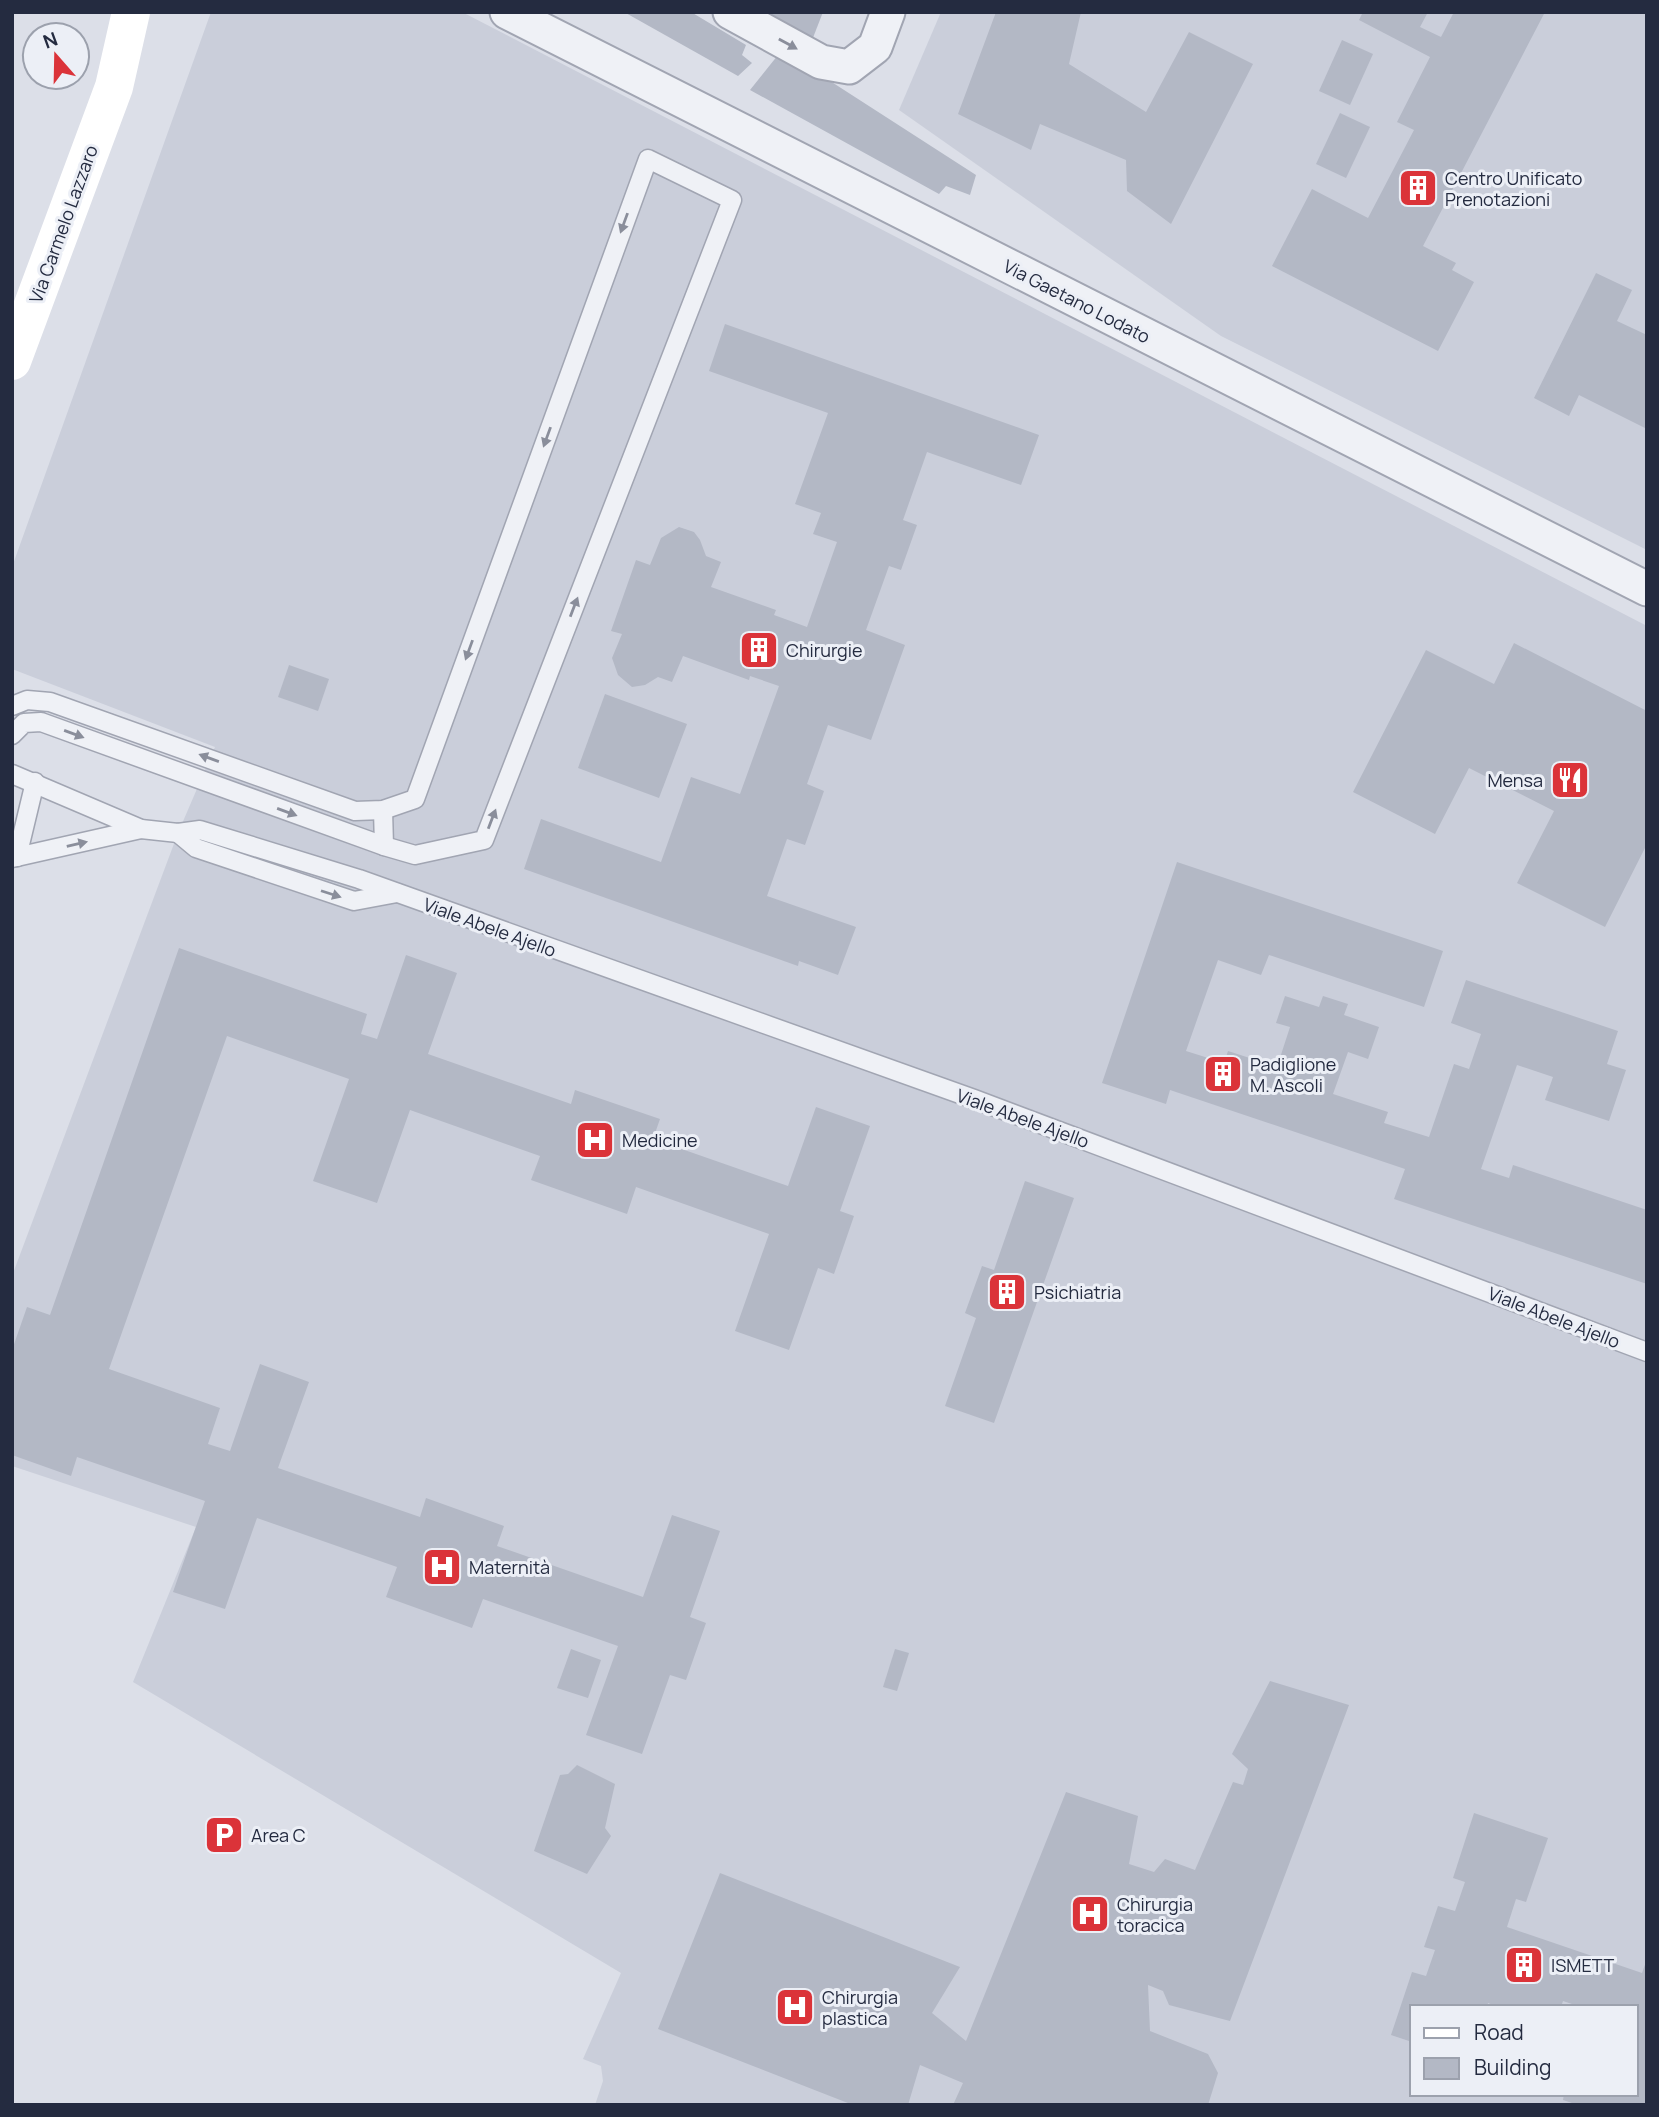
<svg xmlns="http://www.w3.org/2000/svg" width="1659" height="2117" font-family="Manrope,sans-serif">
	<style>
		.built { fill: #caceda; fill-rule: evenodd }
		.building { fill: #b3b8c5 }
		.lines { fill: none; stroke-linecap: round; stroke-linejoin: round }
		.lane-casing { stroke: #a1a5b2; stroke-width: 21 }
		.street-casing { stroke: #a1a5b2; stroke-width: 37 }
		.lane { stroke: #eff1f6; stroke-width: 18 }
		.street { stroke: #eff1f6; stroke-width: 33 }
		.secondary { stroke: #fff; stroke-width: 38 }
		.oneway { fill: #8a8e9b }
		.labels { text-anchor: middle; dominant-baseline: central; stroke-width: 6; stroke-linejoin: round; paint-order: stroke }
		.poi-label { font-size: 18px; fill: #242b40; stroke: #eceff6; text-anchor: start }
		.street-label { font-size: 18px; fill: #242b40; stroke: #eceff6 }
	</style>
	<rect width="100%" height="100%" fill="#dcdfe8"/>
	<g class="built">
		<path d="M211,12H462L1647,626V2105H595L603,2081L601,2066L583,2059L621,1973L133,1682L196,1527L12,1466V1276L178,833L215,747L12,669V567ZM1412,2007H1636V2094H1412Z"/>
		<polygon points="941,12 1647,12 1647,550 1221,336 899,110"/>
	</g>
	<g class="building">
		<polygon points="624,12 691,12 746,45 742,55 752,63 738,76"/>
		<polygon points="752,12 823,12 809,48"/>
		<polygon points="996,12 1081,12 1069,64 1146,112 1189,32 1253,64 1171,224 1127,191 1126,160 1040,124 1031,150 958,114"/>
		<polygon points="1363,12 1428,12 1420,27 1441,37 1454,12 1545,12 1423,246 1456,263 1452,270 1474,282 1438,351 1272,266 1312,189 1368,218 1414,130 1397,122 1430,57 1359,20"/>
		<polygon points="1342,40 1373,54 1350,105 1319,91"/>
		<polygon points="782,50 976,175 970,195 946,186 939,194 750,90"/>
		<polygon points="1340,113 1370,127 1346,178 1316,164"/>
		<polygon points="1596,273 1632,290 1617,321 1647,335 1647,429 1579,395 1569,416 1534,398"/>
		<polygon points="725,324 1039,435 1021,485 927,452 903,520 917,525 901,570 889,566 866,630 905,645 871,740 828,725 807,784 824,791 805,845 787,839 767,896 856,927 838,975 799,961 798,966 524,869 541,819 661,862 691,777 740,794 779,686 750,676 749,680 683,656 672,682 658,677 645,685 632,687 618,675 612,658 622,634 611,631 636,560 650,565 661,538 679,527 694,532 700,540 706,556 721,562 711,587 776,610 774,615 807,627 837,542 813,534 821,513 795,504 828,413 709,371"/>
		<polygon points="1514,643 1647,711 1647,844 1605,927 1517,883 1554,811 1469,768 1435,834 1353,792 1426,650 1494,684"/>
		<polygon points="289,665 329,679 318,711 278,697"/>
		<polygon points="605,694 687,724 659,798 578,768"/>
		<polygon points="1177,862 1443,951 1424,1007 1269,955 1261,975 1218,960 1186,1051 1224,1063 1228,1051 1277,1067 1290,1027 1276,1023 1285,996 1319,1007 1323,996 1348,1004 1344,1015 1379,1027 1368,1059 1348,1052 1333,1094 1388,1112 1384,1123 1429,1137 1454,1064 1469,1069 1481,1034 1451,1023 1466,980 1618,1031 1607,1064 1626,1070 1609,1121 1545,1100 1553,1077 1517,1065 1481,1169 1509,1178 1513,1165 1647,1210 1647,1284 1394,1199 1405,1169 1170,1090 1166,1104 1102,1083"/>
		<polygon points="179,948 367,1014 361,1034 377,1039 406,955 457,973 428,1054 571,1104 575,1090 660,1119 653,1139 788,1186 816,1107 870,1126 840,1211 854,1216 834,1274 818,1268 789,1350 735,1331 769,1234 636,1187 627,1214 531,1180 540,1156 410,1110 377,1203 313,1181 349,1079 227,1036 109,1369 220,1408 208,1444 230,1451 260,1364 309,1382 278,1468 420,1517 426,1498 504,1526 497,1546 643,1597 672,1515 720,1531 690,1617 706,1623 686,1680 670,1675 642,1754 586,1735 618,1646 483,1599 472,1628 386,1597 397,1567 257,1518 225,1609 173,1592 205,1501 77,1457 71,1476 12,1455 12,1350 27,1307 50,1315"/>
		<polygon points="1025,1181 1074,1198 994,1423 945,1406 976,1318 965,1313 982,1266 994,1270"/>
		<polygon points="571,1649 601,1660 588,1698 557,1688"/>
		<polygon points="895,1649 909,1653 897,1691 883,1687"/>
		<polygon points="1270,1681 1349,1705 1230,2021 1169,2005 1163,1991 1148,1985 1150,2031 1208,2054 1218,2073 1208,2105 953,2105 963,2083 920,2065 908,2105 853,2105 658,2029 720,1873 960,1967 932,2013 966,2041 1066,1792 1138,1816 1129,1864 1154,1872 1165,1859 1195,1870 1233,1782 1243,1785 1248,1769 1232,1754"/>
		<polygon points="577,1765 615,1784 605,1828 611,1836 587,1874 534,1851 560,1775 568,1774"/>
		<polygon points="1474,1813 1548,1838 1526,1902 1516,1899 1507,1927 1642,1973 1647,1959 1647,2105 1578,2105 1563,2100 1564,2094 1636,2094 1636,2007 1581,2007 1563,2001 1561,2007 1498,2007 1488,2003 1487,2007 1412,2007 1412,2042 1391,2035 1412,1972 1426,1976 1435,1950 1424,1947 1438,1906 1455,1911 1465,1882 1453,1878"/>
	</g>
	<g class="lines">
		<g class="lane-casing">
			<g id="lane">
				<polyline points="12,706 27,700 50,702 355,811 383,810 415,799 648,159 732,200 484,840 415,855 384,846 41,722 24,723 12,735"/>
				<polyline points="12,774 141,829 178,833 200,830 359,879 974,1099 1647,1352"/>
				<polyline points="383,810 384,846"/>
				<polyline points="178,833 196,848 354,901 397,893"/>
				<polyline points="17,857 35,782"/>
				<polyline points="12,858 141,829"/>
			</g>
		</g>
		<g class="street-casing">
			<g id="street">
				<polyline points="507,12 1647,589"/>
				<polyline points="730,12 821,62 849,67 875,47 888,12"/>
			</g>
		</g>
		<use href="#lane" class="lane"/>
		<use href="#street" class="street"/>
		<polyline class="secondary" points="12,361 114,87 131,12"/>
	</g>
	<defs><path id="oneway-solid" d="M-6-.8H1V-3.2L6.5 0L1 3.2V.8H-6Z" transform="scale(1.75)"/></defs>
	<g class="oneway">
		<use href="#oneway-solid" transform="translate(788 44) rotate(29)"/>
		<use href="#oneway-solid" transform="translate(624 223) rotate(110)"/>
		<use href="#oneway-solid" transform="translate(547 437) rotate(110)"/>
		<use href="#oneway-solid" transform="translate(574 607) rotate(-69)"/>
		<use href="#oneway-solid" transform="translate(469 650) rotate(110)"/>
		<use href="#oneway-solid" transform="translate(74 734) rotate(20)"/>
		<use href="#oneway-solid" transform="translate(209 758) rotate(-160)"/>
		<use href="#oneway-solid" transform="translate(287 812) rotate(20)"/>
		<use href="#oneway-solid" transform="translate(492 819) rotate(-69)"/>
		<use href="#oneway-solid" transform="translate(77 844) rotate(-13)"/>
		<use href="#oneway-solid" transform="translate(331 894) rotate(18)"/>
	</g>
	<defs>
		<g id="building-square" transform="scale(2.0125)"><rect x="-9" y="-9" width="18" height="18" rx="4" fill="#db3339" stroke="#eceff6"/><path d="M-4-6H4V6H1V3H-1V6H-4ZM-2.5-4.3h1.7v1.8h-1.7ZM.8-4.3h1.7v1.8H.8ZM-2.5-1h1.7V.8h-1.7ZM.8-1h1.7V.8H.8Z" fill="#fff"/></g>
		<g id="restaurant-square" transform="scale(2.0125)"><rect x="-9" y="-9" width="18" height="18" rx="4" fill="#db3339" stroke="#eceff6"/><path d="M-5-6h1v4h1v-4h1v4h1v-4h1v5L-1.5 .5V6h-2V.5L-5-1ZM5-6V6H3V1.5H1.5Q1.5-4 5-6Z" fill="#fff"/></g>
		<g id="hospital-square" transform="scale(2.0125)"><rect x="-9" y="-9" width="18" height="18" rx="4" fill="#db3339" stroke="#eceff6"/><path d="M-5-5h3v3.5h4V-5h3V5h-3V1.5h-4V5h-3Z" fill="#fff"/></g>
		<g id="parking-square" transform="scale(2.0125)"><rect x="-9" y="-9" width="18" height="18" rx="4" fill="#db3339" stroke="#eceff6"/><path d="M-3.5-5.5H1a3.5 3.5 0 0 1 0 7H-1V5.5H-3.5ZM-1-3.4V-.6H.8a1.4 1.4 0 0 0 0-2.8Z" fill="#fff"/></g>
	</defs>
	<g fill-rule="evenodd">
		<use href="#building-square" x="1418" y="188"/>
		<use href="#building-square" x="759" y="650"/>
		<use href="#restaurant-square" x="1570" y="780"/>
		<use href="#building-square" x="1223" y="1074"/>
		<use href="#hospital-square" x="595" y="1140"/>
		<use href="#building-square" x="1007" y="1292"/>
		<use href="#hospital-square" x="442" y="1567"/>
		<use href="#parking-square" x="224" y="1835"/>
		<use href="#hospital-square" x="1090" y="1914"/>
		<use href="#building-square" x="1524" y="1965"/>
		<use href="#hospital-square" x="795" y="2007"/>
	</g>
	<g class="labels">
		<g class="poi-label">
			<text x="1445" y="178">Centro Unificato<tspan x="1445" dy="21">Prenotazioni</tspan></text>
			<text x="786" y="650">Chirurgie</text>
			<text x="1543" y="780" text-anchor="end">Mensa</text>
			<text x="1250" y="1064">Padiglione<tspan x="1250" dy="21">M. Ascoli</tspan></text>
			<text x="622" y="1140">Medicine</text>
			<text x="1034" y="1292">Psichiatria</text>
			<text x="469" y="1567">Maternità</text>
			<text x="251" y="1835">Area C</text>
			<text x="1117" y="1904">Chirurgia<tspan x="1117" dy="21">toracica</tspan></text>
			<text x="1551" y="1965">ISMETT</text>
			<text x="822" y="1997">Chirurgia<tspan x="822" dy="21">plastica</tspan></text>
		</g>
		<g class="street-label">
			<text transform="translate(63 224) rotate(-70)">Via Carmelo Lazzaro</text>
			<text transform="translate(1077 301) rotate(27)">Via Gaetano Lodato</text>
			<text transform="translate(490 927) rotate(20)">Viale Abele Ajello</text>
			<text transform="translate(1023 1118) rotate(20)">Viale Abele Ajello</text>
			<text transform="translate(1554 1317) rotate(21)">Viale Abele Ajello</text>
		</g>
	</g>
	<rect width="1659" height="2117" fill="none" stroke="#242b40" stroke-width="28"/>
	<rect x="1410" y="2005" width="228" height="91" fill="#eceff6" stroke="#9ca1ad" stroke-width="2"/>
	<rect x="1424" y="2028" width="35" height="10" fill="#ffffff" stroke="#9ca1ad" stroke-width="2"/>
	<text x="1474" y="2040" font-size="21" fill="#242b40">Road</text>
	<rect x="1424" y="2058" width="35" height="21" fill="#b3b8c5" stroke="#9ca1ad" stroke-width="2"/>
	<text x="1474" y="2075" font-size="21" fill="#242b40">Building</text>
	<g transform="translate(56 56) rotate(340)"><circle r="33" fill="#eceff6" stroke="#9ca1ad" stroke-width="2"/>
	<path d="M0-5L12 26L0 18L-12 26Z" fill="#db3339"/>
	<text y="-10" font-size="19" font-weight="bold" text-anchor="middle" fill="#242b40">N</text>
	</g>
</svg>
